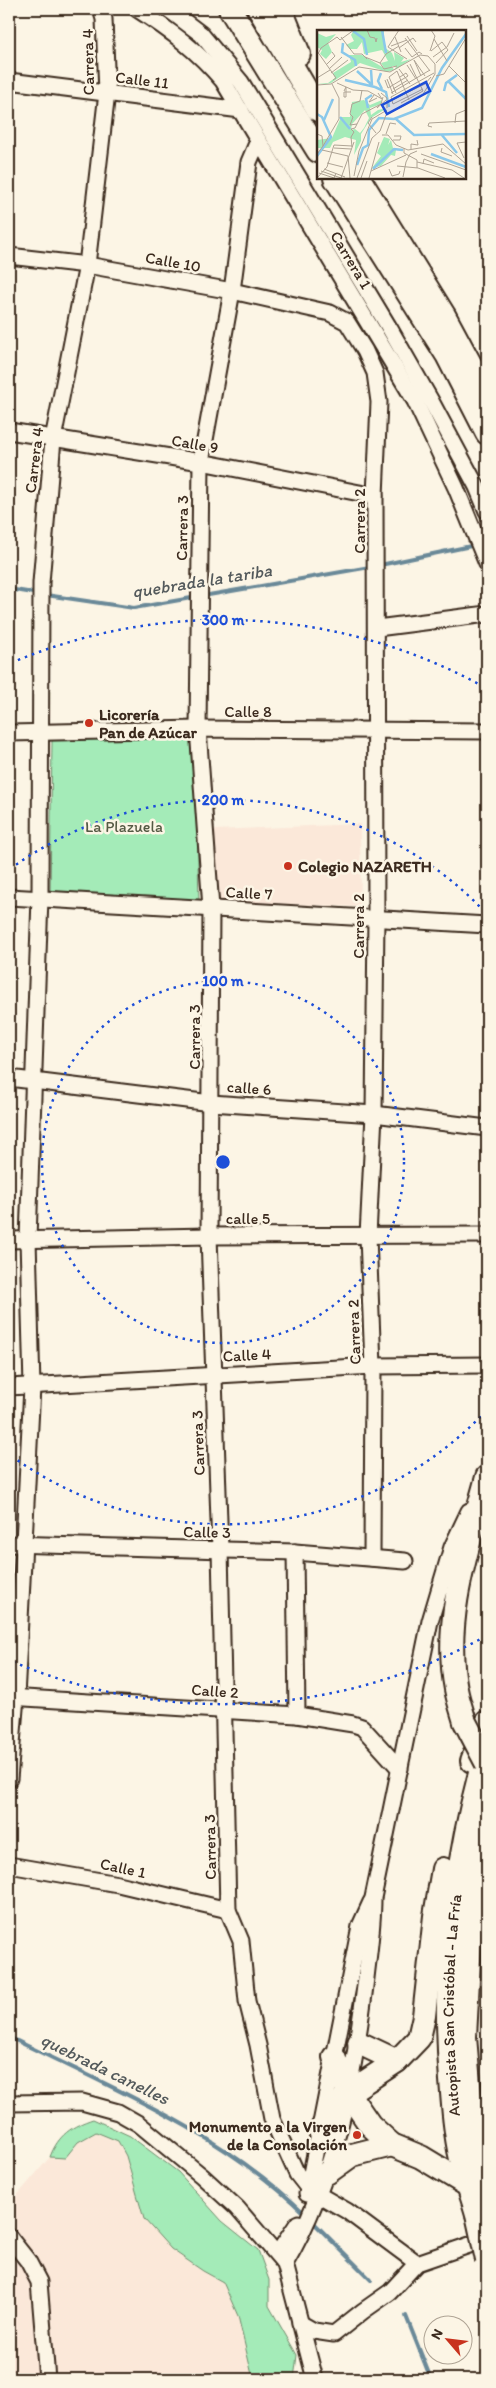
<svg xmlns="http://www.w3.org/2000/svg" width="496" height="2388" font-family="Itim,sans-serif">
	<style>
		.built { fill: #fbe8d9 }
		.green { fill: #a4ebb8; stroke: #708a6b }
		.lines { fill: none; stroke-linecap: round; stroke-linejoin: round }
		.stream { stroke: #6a8998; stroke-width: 4 }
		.minor-casing { stroke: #3b2a1e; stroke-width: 19 }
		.highway-casing { stroke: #3b2a1e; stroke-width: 26 }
		.minor { stroke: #fcf5e5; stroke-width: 15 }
		.highway { stroke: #fcf5e5; stroke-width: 22 }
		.highway-bridge-casing { stroke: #3b2a1e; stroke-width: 26; stroke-linecap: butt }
		.highway-bridge { stroke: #fcf5e5; stroke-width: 22 }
		.ring { fill: none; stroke: #1d4ed8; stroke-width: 2.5; stroke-dasharray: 2.5 5 }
		.poi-dot { fill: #c8321e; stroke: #fcf5e5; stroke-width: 2 }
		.labels { text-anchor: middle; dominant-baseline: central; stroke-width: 5; stroke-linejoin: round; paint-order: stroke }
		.street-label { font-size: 16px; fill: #3b2a1e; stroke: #fcf5e5 }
		.poi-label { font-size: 16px; font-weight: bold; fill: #3b2a1e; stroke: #fcf5e5; text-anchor: start }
		.park-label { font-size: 16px; fill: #555a44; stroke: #fcf5e5 }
		.water-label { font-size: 18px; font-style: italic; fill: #53595b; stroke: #fcf5e5 }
		.inset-river { fill: none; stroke: #8ac8ea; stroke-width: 2.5 }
		.inset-road { fill: none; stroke: #afa495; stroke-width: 1 }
		.view { fill: #1d4ed8; fill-opacity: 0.15; stroke: #1d4ed8; stroke-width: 2.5 }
		.inset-edge { fill: none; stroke: #3b2a1e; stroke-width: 2.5 }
		.centre { fill: #1d4ed8; stroke: #fcf5e5; stroke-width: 2.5 }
		.ring-label { font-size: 15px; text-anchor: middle; font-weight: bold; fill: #1d4ed8; stroke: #fcf5e5; stroke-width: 5; stroke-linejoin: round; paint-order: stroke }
	</style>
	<rect width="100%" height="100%" fill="#fcf5e5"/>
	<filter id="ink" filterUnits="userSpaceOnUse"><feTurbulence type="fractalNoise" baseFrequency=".02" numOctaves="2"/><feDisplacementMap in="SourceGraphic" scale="10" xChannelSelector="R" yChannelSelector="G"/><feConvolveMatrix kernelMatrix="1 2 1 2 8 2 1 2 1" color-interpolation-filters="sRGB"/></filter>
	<g filter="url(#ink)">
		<g class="built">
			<polygon points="360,824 361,907 218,901 214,830"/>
			<polygon points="96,2132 118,2141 126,2156 133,2183 171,2249 203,2271 223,2282 238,2316 253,2379 9,2379 9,2205 50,2157 65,2158 78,2142"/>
		</g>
		<g class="green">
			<polygon points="195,737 199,903 50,897 52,739"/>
			<path d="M93,2119L130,2136L178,2172L222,2221L258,2250L269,2280V2306L297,2355L294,2379H253L238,2316L223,2282L203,2271L171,2249L144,2219L126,2156L118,2141L96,2132L78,2142L65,2158L50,2157C58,2135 72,2126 93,2119Z"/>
		</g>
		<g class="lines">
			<g class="stream">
				<polyline points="385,564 471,546"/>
				<polyline points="9,589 39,594"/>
				<polyline points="46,595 134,608 197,597"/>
				<polyline points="203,596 370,567"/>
				<path d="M9,2037C111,2087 224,2134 306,2215"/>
				<polyline points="311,2220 371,2280"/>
				<polyline points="406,2316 431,2379"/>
			</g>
			<g class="minor-casing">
				<g id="minor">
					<path d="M137,9C171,31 197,50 223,81L415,401L456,488L487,564"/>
					<polyline points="168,9 201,34 241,82 390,329 431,401 477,487 487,511"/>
					<polyline points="9,81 241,110"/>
					<polyline points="258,141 249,162 232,291 201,462 198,729 211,908 209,1236 220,1549 228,1910 241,1941 247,2001 258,2045 272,2119 297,2174 308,2188"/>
					<polyline points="9,256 87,265 232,291 330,313 347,322 365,351 375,373 379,402 375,496 376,917 374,1114 368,1236 373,1366 372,1558"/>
					<polyline points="9,431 201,462 375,496"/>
					<polyline points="377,628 487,614"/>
					<polyline points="9,733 198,729 487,731"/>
					<polyline points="9,897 487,925"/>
					<polyline points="9,1078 211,1103 374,1114 487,1128"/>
					<polyline points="9,1240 209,1236 487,1235"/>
					<polyline points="9,1387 373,1366 487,1365"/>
					<polyline points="9,1544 295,1552 405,1561"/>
					<polyline points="295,1552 297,1715"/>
					<polyline points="9,1697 297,1715 353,1724 362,1727 400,1769"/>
					<polyline points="9,1779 16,1697 32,1387 28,1239 40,898 41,583 53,439 87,265 107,93 104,19 101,9"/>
					<polyline points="9,1865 118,1884 228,1910"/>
					<polyline points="9,2103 82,2102 118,2112 139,2124 202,2176 237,2208 285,2264 315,2379"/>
					<polyline points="307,2194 360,1926 371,1902"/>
					<polyline points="319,2195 347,2211 417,2263"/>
					<polyline points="9,2237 28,2261 39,2282 47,2379"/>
					<polyline points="278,2253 298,2223"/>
					<path d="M285,2264C336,2177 354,2077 366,1978C369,1951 373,1926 373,1898L430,1621L452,1547L469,1511"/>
					<polyline points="300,2323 314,2331 334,2334 363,2311 390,2292 417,2263 487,2239"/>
				</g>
			</g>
			<g class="highway-casing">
				<g id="highway">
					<polyline points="230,9 318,151"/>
					<polyline points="259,9 318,110"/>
					<polyline points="281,9 299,54"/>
					<polyline points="335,178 447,355 487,433"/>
					<polyline points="359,178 444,315 487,395"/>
					<path d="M465,1722C462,1711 458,1700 456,1689C442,1618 469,1545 487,1477"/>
					<polyline points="472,1761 487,1722"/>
					<polyline points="487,1815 473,1884 465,2037 470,2095 487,2189"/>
					<polyline points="359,2043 397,2061"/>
					<polyline points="334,2057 348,2093 370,2125 392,2145 421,2157 469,2186"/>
					<polyline points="320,2131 331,2113 348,2093 397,2061 419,2038 424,2016 435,1916 443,1869"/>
					<polyline points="327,2173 352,2155 392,2145"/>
					<path id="s1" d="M477,2214C472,2196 465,2178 461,2159C455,2134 453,2107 451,2080C441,1966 455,1858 487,1748"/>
				</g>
			</g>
			<use href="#minor" class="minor"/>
			<use href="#highway" class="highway"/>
			<g class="highway-bridge-casing">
				<g id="highway-bridge">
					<polyline points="465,1722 487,1764"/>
					<polyline points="477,2214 487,2260"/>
				</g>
			</g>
			<use href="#highway-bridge" class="highway-bridge"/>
		</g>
	</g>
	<g class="ring">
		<circle cx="223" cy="1162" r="181"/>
		<path d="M486 1411A362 362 0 0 1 10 1455M10 869A362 362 0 0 1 486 913"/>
		<path d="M486 1636A542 542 0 0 1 11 1661M11 663A542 542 0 0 1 486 688"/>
	</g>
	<g class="poi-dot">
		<circle cx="89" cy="723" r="5"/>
		<circle cx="288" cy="866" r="5"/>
		<circle cx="357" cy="2135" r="5"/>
	</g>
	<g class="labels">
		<g class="street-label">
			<text transform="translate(88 62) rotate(-91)">Carrera 4</text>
			<text transform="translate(142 80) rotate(7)">Calle 11</text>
			<text transform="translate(351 260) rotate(59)">Carrera 1</text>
			<text transform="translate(173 262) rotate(10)">Calle 10</text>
			<text transform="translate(195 444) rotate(10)">Calle 9</text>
			<text transform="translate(34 460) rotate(-83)">Carrera 4</text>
			<text transform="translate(359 521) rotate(-90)">Carrera 2</text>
			<text transform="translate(182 528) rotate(-89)">Carrera 3</text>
			<text x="248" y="711">Calle 8</text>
			<text transform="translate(249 893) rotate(3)">Calle 7</text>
			<text transform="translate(358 926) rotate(-90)">Carrera 2</text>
			<text transform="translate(194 1037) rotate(-90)">Carrera 3</text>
			<text transform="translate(249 1088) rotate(4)">calle 6</text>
			<text x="248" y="1218">calle 5</text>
			<text transform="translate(354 1332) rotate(-92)">Carrera 2</text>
			<text transform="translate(247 1355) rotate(-3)">Calle 4</text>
			<text transform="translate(198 1443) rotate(-92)">Carrera 3</text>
			<text transform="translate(207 1532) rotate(1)">Calle 3</text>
			<text transform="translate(215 1691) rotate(4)">Calle 2</text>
			<text transform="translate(210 1847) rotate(-91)">Carrera 3</text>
			<text transform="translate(123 1868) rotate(12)">Calle 1</text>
			<text stroke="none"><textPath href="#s1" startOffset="212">Autopista San Cristóbal - La Fría</textPath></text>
		</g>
		<g class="poi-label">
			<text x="99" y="714">Licorería<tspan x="99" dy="18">Pan de Azúcar</tspan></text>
			<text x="298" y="866">Colegio NAZARETH</text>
			<text x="347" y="2126" text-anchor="end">Monumento a la Virgen<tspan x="347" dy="18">de la Consolación</tspan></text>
		</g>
		<g class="park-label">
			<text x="124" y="826">La Plazuela</text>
		</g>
		<g class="water-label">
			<text transform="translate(202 581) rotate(-9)">quebrada la tariba</text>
			<text transform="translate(105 2069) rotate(26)">quebrada canelles</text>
		</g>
	</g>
	<g transform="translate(317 30)">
		<rect width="149" height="149" fill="#fcf5e5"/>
		<path d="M37,0H67V17L75,23L78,31L77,22L87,28L84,32L94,29L78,40L79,36H75L77,40L70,42L43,33L14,53L9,54H0L11,53L18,48L16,43L34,32L32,25H45L67,38L64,33L71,31L65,20L47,24L45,12L40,19H33L29,15L37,11L34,5ZM0,3L9,7L19,4L11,13L15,22L9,29L3,24L5,20L0,17ZM47,70L53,75L65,70L64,74L53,78L54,85L61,80L70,78L54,88L44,104V111L37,125L39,110L28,107L16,112L13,118H1L0,122V110L15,108L24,87H33L35,72ZM48,80L52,88L47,98L43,103L38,99L34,100L35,94ZM67,107L73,109L71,115L74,110L76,118L86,121L79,120L78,126L74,125L64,136L55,138L64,126L60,123Z" fill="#a4ebb8" fill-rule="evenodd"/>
		<path class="inset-river" d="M65,0L69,23M36,1L47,9L50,25M26,13L25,22L38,30L39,36M54,40L55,55M40,41L55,55M64,43L61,51L65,59M28,50L58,57M132,52L149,69M58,57L69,62L72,77M127,61L129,53L140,45M51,78L49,69L55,65M0,84L5,87L14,107L0,126M23,87L33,99M79,89L97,105L149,104M7,90L16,69M124,104L140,123M114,124L149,137M40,135L46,118L51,115L52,100L62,88L77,89L105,78L125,38L149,4M56,139L77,119L86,120"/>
		<path class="inset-road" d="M50,0L53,7L58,8L59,12L60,8M82,0L71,17L90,29M90,6L100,21M24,7L37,24H45L50,29M78,7L84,22M88,8L113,41M117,9L130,31M74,16L90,10M82,18L96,8L99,12M88,18L95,27L102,22L105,24M0,21L19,48L16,50M113,21L118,6L114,0M114,21L125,12L131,20L119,33M1,24L4,18L20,7L23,10L37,0M48,27L63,33M116,27L130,17L137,3M97,30L104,46M97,30L108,46M10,34L18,26L15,22M90,35L99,49M80,36L67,39L63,33L69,24L82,16M132,36L149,53M12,39L25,27M82,39L93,54M14,43L31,30M119,46L127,44L149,8M72,47L80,41L92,70M72,47L79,63M0,48L13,40M70,49L76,64M68,50L71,58L91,46L89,43L83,47M20,53L36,60L51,61L65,69L61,63M0,55L14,54L42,37L73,42L103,25L111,26L118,34V44L105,66L69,85L63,101L55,108L40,148M76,59L91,50M27,61L29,57V67H27V62H34M64,63L70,68V78M74,63L113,40M57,65L52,72L60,68M75,70L108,54L114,47M84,73L106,61L93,34M76,74L74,67L117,43M76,74L106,59M62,75L60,78L69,70M55,87L51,93L59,103M138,93L139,84L149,80M40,94L33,95L36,87L33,84L35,74L43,71L45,60M115,97L111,96L112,93L149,91M0,104L5,106L6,116L0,124M69,104L73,93L79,94M65,105H71L79,115L91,120L126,114L149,134M76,110H83L84,106H77M6,116L22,89V68L15,54M35,117L34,107L37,102L34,99L38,98L45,84L64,74L66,67M17,118L34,119M87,118V123L100,130V138M125,118L124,122L135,126M94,119V114L101,115L100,110M5,120L31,126M104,124L149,140M31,126L33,148M147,128L140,113L149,112M100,132L135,140L147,148M10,133L26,137M106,134L107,129L117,133M80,136L101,138L128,148M7,139L28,147M72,139L75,146L82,144L83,141M4,141L24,148M54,141L89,125M2,143L17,148L19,143M37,146L42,121L55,89L70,80M86,147L89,132L93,124L100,121M0,148L10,137L17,115L35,116M24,148L37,112M44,148L50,131M52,148L62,112"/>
		<path class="view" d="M109,52L113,61L70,84L65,75Z"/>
		<rect width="149" height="149" class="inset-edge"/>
	</g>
	<circle cx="223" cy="1162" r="8" class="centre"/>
	<g class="ring-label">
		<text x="223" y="625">300 m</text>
		<text x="223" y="805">200 m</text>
		<text x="223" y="986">100 m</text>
	</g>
	<rect width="496" height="2388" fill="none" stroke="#fcf5e5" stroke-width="30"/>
	<rect x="15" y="15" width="466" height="2358" fill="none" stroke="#3b2a1e" stroke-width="2" filter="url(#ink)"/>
	<g transform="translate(448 2340) rotate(298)"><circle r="24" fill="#fcf5e5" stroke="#afa495"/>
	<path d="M0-4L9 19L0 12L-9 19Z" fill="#c8321e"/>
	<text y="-8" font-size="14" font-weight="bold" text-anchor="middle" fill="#3b2a1e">N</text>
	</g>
</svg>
